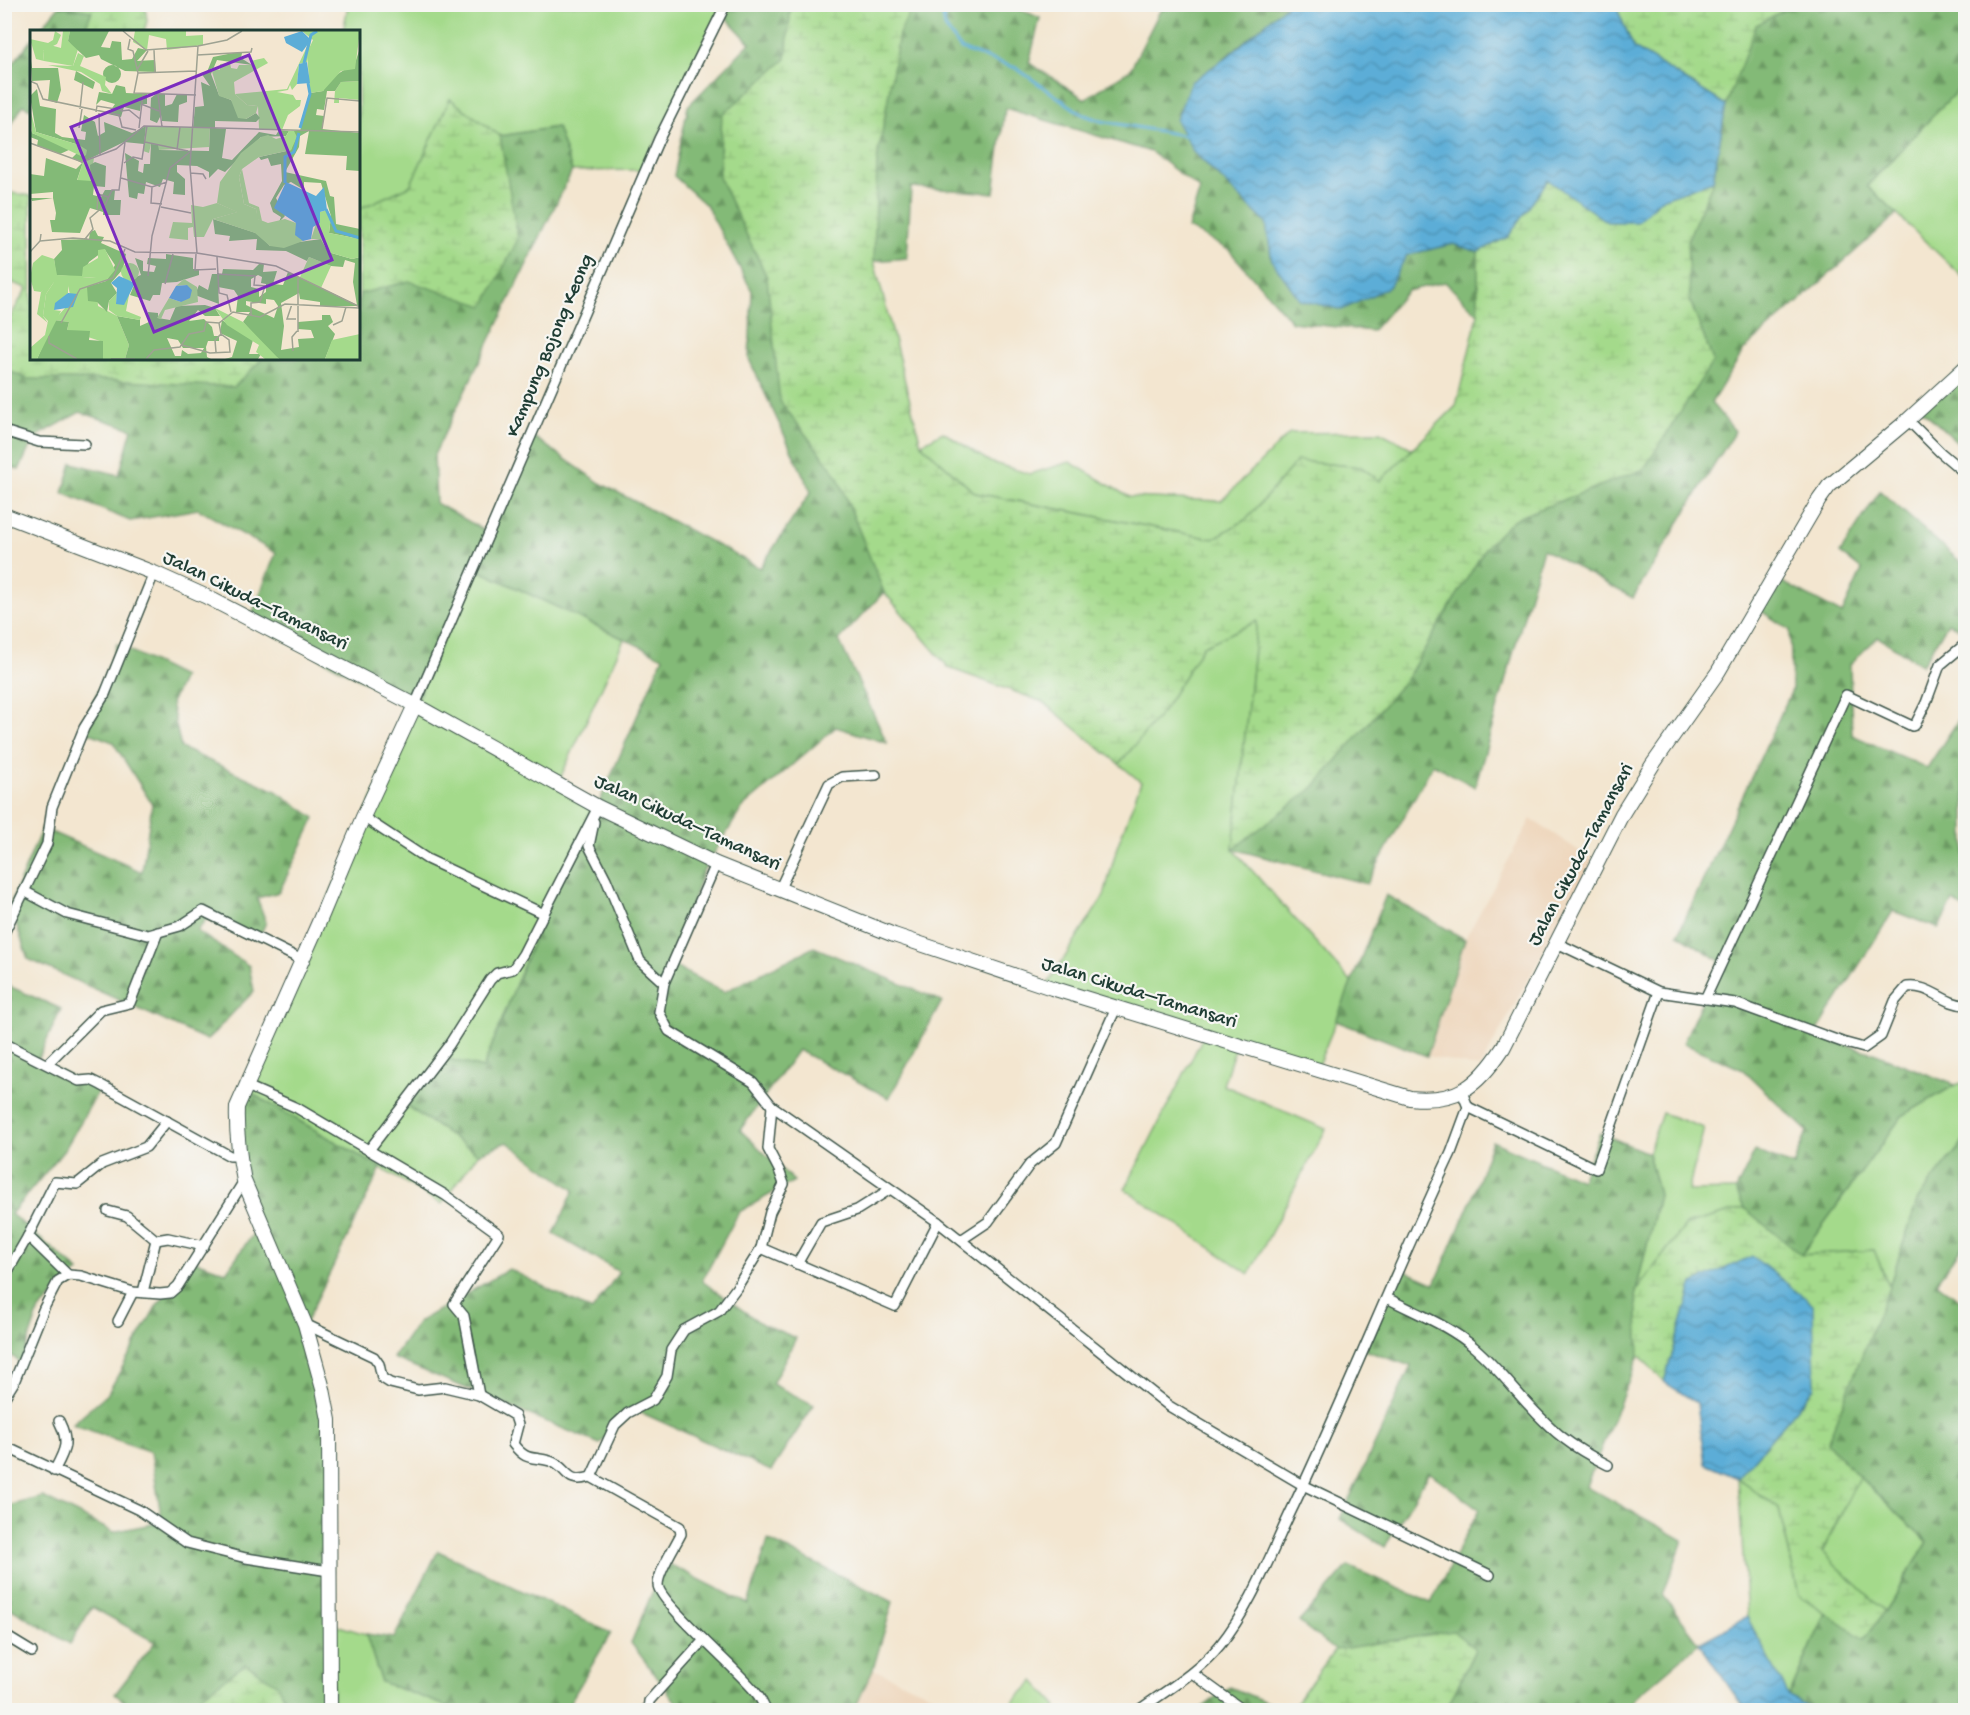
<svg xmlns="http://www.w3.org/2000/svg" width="1970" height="1715" font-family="'Gochi Hand',sans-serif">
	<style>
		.built { fill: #eed6bb }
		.green { fill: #a4da8b; stroke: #628c60; stroke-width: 1.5 }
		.forest { fill: url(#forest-firs); stroke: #517c56; stroke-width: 1.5 }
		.wetland { fill: url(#wetland-marsh); stroke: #628c60; stroke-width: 1.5 }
		.water { fill: url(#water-waves); stroke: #3e7586; stroke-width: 1.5 }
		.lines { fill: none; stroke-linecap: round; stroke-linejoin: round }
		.stream { stroke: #5cadd7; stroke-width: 3 }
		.street-casing { stroke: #3f564b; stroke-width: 12 }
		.secondary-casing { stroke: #3f564b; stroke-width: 16 }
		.street { stroke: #fff; stroke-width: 9 }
		.secondary { stroke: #fff; stroke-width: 14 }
		.labels { text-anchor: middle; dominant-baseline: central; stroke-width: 4.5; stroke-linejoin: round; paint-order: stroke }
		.street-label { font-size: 20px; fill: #1f3d34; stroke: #f6f6f2 }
		.inset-river { fill: none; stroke: #5cadd7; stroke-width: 3 }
		.inset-road { fill: none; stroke: #9ea292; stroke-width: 1.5 }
		.view { fill: #7b2cbf; fill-opacity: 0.15; stroke: #7b2cbf; stroke-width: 3 }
		.inset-edge { fill: none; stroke: #1f3d34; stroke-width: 3 }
	</style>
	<defs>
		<pattern id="forest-firs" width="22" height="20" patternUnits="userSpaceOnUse" patternTransform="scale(1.5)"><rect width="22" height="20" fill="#83ba77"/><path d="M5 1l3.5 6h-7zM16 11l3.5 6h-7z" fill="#6b9862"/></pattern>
		<pattern id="wetland-marsh" width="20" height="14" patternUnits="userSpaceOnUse" patternTransform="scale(1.5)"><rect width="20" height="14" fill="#a4da8b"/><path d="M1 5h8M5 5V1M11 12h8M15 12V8" fill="none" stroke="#8dbc79"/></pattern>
		<pattern id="water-waves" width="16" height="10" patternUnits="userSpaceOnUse" patternTransform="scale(1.5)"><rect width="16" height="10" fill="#5cadd7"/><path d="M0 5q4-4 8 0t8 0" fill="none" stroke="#4b8eaf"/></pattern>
	</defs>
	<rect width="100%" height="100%" fill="#f6f6f2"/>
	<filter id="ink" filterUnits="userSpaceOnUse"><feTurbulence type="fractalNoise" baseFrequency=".0167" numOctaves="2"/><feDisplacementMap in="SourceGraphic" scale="12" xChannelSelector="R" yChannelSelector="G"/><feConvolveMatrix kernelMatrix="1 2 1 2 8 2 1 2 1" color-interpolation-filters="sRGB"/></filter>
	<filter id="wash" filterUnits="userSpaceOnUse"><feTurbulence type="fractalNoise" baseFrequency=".008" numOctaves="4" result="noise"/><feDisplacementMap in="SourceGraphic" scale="24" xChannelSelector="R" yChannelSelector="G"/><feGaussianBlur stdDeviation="1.35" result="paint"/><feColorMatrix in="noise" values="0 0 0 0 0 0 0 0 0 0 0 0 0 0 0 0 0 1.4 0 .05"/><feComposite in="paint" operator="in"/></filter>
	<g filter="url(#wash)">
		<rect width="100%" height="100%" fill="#f3e6d0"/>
		<g class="built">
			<polygon points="1531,819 1593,860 1480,1068 1428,1056 1465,939"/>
			<polygon points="873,1669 967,1710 854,1710"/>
		</g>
		<g class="green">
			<polygon points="348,5 722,5 642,170 572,171 556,127 500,136 450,99 410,186 359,209 358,32 343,32"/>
			<polygon points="1965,82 1965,279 1867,186"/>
			<polygon points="943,432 990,462 1030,474 1070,462 1129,497 1221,501 1290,433 1380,432 1413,449 1380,481 1361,467 1297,461 1247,519 1213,539 975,493 921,444"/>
			<polygon points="474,568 624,639 557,785 596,810 557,880 483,1069 408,1107 478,1154 442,1204 244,1089"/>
			<polygon points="1257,621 1233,849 1352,983 1318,1065 1237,1042 1223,1085 1326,1129 1249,1274 1125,1189 1205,1033 1045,988 1104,896 1117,847 1141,782 1119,764 1163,711 1203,646"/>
			<polygon points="1965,1082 1965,1140 1918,1199 1889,1287 1874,1250 1801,1255 1902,1116 1955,1085"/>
			<polygon points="1662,1113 1704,1128 1688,1191 1736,1190 1744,1208 1686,1225 1636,1291 1659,1195 1648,1153"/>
			<polygon points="1859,1477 1928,1542 1885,1611 1822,1553"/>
			<polygon points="1738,1478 1779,1509 1799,1595 1826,1613 1789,1696 1747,1617"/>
			<polygon points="329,1623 366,1634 381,1682 457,1710 333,1710"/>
			<polygon points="1034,1681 1057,1706 1056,1710 1005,1710"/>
		</g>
		<g class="forest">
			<polygon points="722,5 791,5 786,59 722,115 719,177 767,277 780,401 837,475 884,592 839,640 887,743 836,727 742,808 703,871 671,965 724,992 814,947 942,1001 889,1098 798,1050 740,1130 794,1181 739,1212 702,1281 762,1324 796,1338 772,1384 814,1405 771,1471 631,1408 600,1444 393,1358 418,1322 509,1269 592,1311 619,1272 554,1234 574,1190 507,1142 478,1154 407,1106 441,1057 483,1068 557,880 596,810 663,657 474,568 414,707 249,622 276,553 198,509 130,521 63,493 72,463 119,475 132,429 80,412 34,438 19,470 5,464 4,369 28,379 89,379 234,387 262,359 358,358 359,294 409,281 484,305 517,239 500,136 557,127 572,171 434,455 436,503 489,533 532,436 600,483 760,568 811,492 749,359 752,291 706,205 674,176 688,106 750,43 720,11"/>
			<polygon points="913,5 1010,5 1040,18 1029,63 1085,99 1130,70 1163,5 1288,5 1218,63 1191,82 1193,151 1266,223 1272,261 1389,287 1407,255 1453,244 1478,252 1478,314 1445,282 1407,291 1372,331 1292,322 1229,250 1188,228 1200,189 1151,152 1005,108 994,193 911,187 907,258 874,261 877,161 899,33"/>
			<polygon points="1793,5 1886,10 1889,5 1965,5 1965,82 1867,186 1897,214 1744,350 1711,403 1735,431 1633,598 1543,549 1475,787 1433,764 1367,884 1233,849 1314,787 1407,678 1486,547 1514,519 1644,469 1713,361 1690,301 1687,241 1713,181 1726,105 1756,24"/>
			<polygon points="59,6 92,11 84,31 38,32"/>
			<polygon points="31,40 31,109 23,105 5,135 5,74"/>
			<polygon points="1965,365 1965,449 1921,409"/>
			<polygon points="1880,491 1965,566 1965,631 1948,623 1922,665 1878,637 1850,664 1852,735 1927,768 1965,710 1965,909 1953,901 1938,928 1893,911 1815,1035 1876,1054 1955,1085 1902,1116 1801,1255 1744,1208 1736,1190 1755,1151 1794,1166 1807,1131 1743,1070 1683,1043 1720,961 1678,934 1792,690 1790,630 1758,609 1775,578 1842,614 1862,570 1840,553"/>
			<polygon points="117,644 183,677 171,703 181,748 276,791 315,818 279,892 257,898 266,922 258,940 206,919 197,931 249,966 254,991 207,1040 28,959 10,905 42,828 142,872 152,804 113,742 82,730"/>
			<polygon points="1386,895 1465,939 1427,1056 1336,1021"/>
			<polygon points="4,984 61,1009 38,1060 99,1090 65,1149 11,1214 79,1271 39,1310 21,1363 4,1350"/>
			<polygon points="244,1089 381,1168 303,1328 330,1425 333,1710 290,1710 277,1685 246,1664 181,1710 134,1710 115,1694 155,1642 92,1607 70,1644 5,1605 4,1507 43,1497 113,1532 162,1522 151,1452 72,1424 108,1393 157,1305 195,1261 226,1272 258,1227 237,1178"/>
			<polygon points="1600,1133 1648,1153 1659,1195 1636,1291 1639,1355 1586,1486 1683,1540 1663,1595 1699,1643 1635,1698 1628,1710 1503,1710 1498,1708 1494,1710 1446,1710 1475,1650 1453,1631 1335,1650 1299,1622 1348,1566 1431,1603 1479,1509 1429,1472 1385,1547 1340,1519 1411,1366 1364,1350 1399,1268 1435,1284 1472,1198 1492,1141 1581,1180"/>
			<polygon points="1965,1140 1965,1243 1936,1282 1965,1304 1965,1710 1814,1710 1789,1696 1826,1613 1864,1639 1885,1611 1928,1542 1859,1477 1827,1443 1889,1287 1918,1199"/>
			<polygon points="768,1540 893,1602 873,1669 854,1710 673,1710 676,1702 631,1643 665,1562 748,1604"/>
			<polygon points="438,1551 611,1633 567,1707 567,1710 457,1710 381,1682 366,1634 394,1638"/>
			<polygon points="1230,1687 1285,1710 1199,1710"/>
		</g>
		<g class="wetland">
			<polygon points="1620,4 1793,5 1756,25 1726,105 1634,48 1618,11"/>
			<polygon points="59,5 145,5 147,21 144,31 84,31 92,11"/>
			<polygon points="791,5 913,5 899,34 877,161 874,261 921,444 975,493 1213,539 1247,519 1297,461 1361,467 1380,481 1456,406 1478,314 1478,252 1508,237 1548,179 1607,222 1637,222 1661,199 1713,181 1687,241 1690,301 1713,361 1644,469 1514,519 1486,547 1407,678 1314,787 1233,849 1257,621 1203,646 1163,711 1119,764 1043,702 949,668 884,592 837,475 780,401 767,277 719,177 722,115 786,59"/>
			<polygon points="450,99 500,136 518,239 484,306 409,281 359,294 359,209 410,186"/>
			<polygon points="5,192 31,196 32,358 262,359 234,387 89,379 28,379 5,369 5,326 27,288 5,280"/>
			<polygon points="1744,1208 1801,1255 1874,1250 1889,1287 1827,1443 1859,1477 1822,1552 1885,1611 1864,1639 1799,1595 1779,1509 1738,1478 1815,1387 1693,1283 1664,1382 1639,1355 1636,1291 1686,1225"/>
			<polygon points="1453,1631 1475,1649 1446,1710 1290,1710 1335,1650"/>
			<polygon points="246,1664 277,1685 290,1710 181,1710"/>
		</g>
		<g class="water">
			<polygon points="1288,4 1620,5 1618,11 1634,48 1726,105 1713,181 1661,199 1637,222 1607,222 1548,180 1508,237 1478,252 1453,244 1407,255 1389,287 1342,310 1300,300 1272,261 1266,223 1193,151 1176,120 1191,82 1227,57"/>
			<polygon points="1752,1256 1813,1304 1815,1387 1738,1478 1705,1464 1697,1403 1664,1382 1693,1283"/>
			<polygon points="1747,1617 1789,1696 1814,1710 1745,1710 1699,1643"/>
		</g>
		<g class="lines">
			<polyline class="stream" points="941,4 945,27 961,49 1016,68 1082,114 1101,121 1188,136"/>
		</g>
	</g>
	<g filter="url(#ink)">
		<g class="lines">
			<g class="street-casing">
				<g id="street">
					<polyline points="1908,420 1940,452 1966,474"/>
					<polyline points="4,431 39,442 85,444"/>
					<polyline points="415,705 659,139 726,4"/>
					<polyline points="363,817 427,859 544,914"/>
					<polyline points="594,822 589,846 606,879 640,961 664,983"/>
					<polyline points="716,864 664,983 659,1012 669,1031 753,1082 772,1106 938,1222 1169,1406 1303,1485 1490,1575"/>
					<polyline points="780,888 829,784 842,777 876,775"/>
					<polyline points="24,891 67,914 148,935 180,926 203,911 302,960"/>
					<polyline points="4,933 47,844 52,807 84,728 105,694 154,573"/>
					<path d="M1557,943L1659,992L1735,1003L1842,1042L1864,1048L1881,1036L1895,1001L1907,987C1930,984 1944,1005 1966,1005"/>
					<polyline points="1705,999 1846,695 1912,726 1915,725 1926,703 1940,665 1963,646 1966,649"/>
					<polyline points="4,1043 79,1081 91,1080 101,1085 230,1156 239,1156"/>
					<polyline points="47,1064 101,1010 130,1003 158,932"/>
					<polyline points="247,1086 297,1108 445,1195 499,1234 454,1304 464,1316 479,1395"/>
					<polyline points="1468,1107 1596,1169 1659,992"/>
					<polyline points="369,1150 449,1045 490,980 497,973 513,969 523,954 598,807"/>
					<polyline points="108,1211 127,1216 156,1240 168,1238 204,1246"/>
					<polyline points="961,1240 988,1222 1030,1164 1056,1143 1116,1008"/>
					<polyline points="761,1248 895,1306 938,1222"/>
					<polyline points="797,1264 821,1222 857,1210 889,1190"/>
					<polyline points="68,1275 28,1236 55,1182 77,1184 102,1164 146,1147 167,1121"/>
					<polyline points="4,1278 28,1236"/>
					<polyline points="143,1292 156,1240"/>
					<path d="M1387,1298C1416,1313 1450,1326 1475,1348C1506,1375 1529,1411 1562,1437C1576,1448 1592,1457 1608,1465"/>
					<polyline points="118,1321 133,1292"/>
					<path d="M305,1324L374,1357L379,1364L382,1378L390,1383L418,1390L445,1387L479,1395L515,1416L518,1425L513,1444C527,1462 532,1456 550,1461C569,1467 564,1485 591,1477L680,1527L681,1534C675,1546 658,1572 658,1585C659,1603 742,1673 757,1694C761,1699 763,1705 766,1710"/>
					<polyline points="4,1398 14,1382 44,1308 58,1281 68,1275 81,1276 133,1292 160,1294 170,1293 178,1286 244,1181"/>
					<polyline points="4,1446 139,1510 187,1543 246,1558 329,1571"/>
					<path d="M54,1471C65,1450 70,1443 59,1421"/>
					<polyline points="591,1477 615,1425 628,1413 653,1400 667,1376 671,1350 684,1330 719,1311 737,1287 761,1248 770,1212 784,1184 779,1170 768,1149 772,1106"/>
					<polyline points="4,1635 32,1652"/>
					<polyline points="1192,1673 1243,1710"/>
					<polyline points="648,1710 649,1701 704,1640"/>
					<path d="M1139,1710C1167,1690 1198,1672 1220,1645C1253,1604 1271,1552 1294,1505C1349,1389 1396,1269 1451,1153L1468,1107L1462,1092"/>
				</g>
			</g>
			<g class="secondary-casing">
				<g id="secondary">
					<path d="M4,515L154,573L205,596L415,705L598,807L716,864L894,935L1052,988L1410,1098C1457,1103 1478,1086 1503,1048L1622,814L1653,764L1718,672L1819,500L1829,486L1908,420L1966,367"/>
					<path d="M330,1710L329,1420L323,1389L305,1324L244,1181C239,1156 236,1133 237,1107L319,922L363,817L415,705"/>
				</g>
			</g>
			<use href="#street" class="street"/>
			<use href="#secondary" class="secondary"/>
		</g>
	</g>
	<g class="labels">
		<g class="street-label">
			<text transform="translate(551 346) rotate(-67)">Kampung Bojong Keong</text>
			<text transform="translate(255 602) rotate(26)">Jalan Cikuda–Tamansari</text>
			<text transform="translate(687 824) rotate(25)">Jalan Cikuda–Tamansari</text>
			<text transform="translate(1582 855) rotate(-62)">Jalan Cikuda–Tamansari</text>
			<text transform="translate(1139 994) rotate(17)">Jalan Cikuda–Tamansari</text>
		</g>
	</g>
	<g transform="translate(30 30)">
		<rect width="330" height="330" fill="#f3e6d0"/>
		<path d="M33,1H40L38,11L48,19L43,36L14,31L13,21L20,15L31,18ZM105,1H156V6L173,5V15L137,20L136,9L119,5L117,20L103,12ZM282,6L277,32L269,34L267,54L262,60L260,55L258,60L247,62L263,65L266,70H271L270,76L258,85L252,100L229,99L228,76L217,75L205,64L257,59ZM330,51V70L309,68V73H304L305,61L311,52ZM116,96L180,98L179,117L129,120L121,114L119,123L113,121ZM64,127L61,152L47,151L53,132ZM212,139L219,173L229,177L232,191L227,189L226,179L214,174L209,147ZM187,173L208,182L183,189L174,207H164L163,197L158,198V210L139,208L143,192L162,193L161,175L173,177ZM279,227L301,236L291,258L270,247ZM52,247L66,248L68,276L87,286L99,315L95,329H73V312L37,300L39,292L24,290L37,276L43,277L38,256ZM21,251L24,252L16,264L13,286L18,293L7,284L11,262Z" fill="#a4da8b"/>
		<path d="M40,1H79L71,17L80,18L82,11L91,12L92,30L102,29L108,18L117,20L107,31L125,30L126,42L95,41L71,29L69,25L56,28L38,11ZM330,18V51L311,52L305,61H297L294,80L287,79L286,85L294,86L292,99L330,103V141L316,140L317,126L275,124L279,101L270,106L269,117L255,142L296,151L300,166L304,167L306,194L330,199V209L299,203L301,186L291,153L274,152V160L261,152L254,155L246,168L255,186L249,192L251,187L243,182L240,173L252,151L251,134L241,136L238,128L231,130L229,127L261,120L264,101H270L280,63L293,61L300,49L325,33ZM203,23H212L211,28L222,35L187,30L181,44L189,65L201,70L216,89L226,83L230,88L226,92L185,91V98L196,99L192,128L202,130L229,102L246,105L249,100L259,101L256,106L231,107L195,142L188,139L179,148V142L167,136L147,135V142L155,149V165L143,164L144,152L133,149L130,157L116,152L114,164L108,163L107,169L99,167L95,123L109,131L108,141L113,143L114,134H120L121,114L128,115L129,120L179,121L180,98H163L165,77L174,76L171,52L180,56L171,43L177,42L183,27ZM0,24L2,38H28L31,60L27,73L18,70L20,50L2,51ZM73 44a9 9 0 1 1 18 0a9 9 0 1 1-18 0ZM46,41L65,52L63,59L44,50ZM86,55L95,57L96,63L117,64V74H111L110,81L94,77L91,87L78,84L85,74L71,70L66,75L69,62L82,64ZM7,59L10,76L26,79L25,103L32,107L55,110L56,102L51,101L54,85L65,92L68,106L75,102L74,92L102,103L116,96L114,114L94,112L53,132L47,150L61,151L60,135L65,132L76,136L75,157L64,156L63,165L71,167L75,160H85L84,170H91L90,185H73V182L60,178L50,203L22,202L20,190H25L26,183L23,168L2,171L1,168H23V162L0,164V144L14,146L16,128L46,139L52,133L42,128L47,123L54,127L49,115L6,102L0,66ZM126,64H135V76L142,74L147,64H157V72L149,75L148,92L132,91L131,85L127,93L120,90L121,68ZM0,98L2,103L41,119L30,124L7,116L8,110L0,107ZM183,189L229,204L240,216L291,209L298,222L322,229L330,227V276H290V272L270,269L269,263L251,273L254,296L251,320L269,317L268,309L284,308L281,300L268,299V292L292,290V285H300L303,292L298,296L305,304L295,329H249L242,324L213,292L220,282H206L208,266L204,260L188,257L189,274L165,265L169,255L178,260L182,244H192L193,239L223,240L230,233L234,234L233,242L247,241L243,254L253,255L258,242L327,275L323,252L325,233L315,230L313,237L301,236L279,227L277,231L256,221L226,220L227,209L199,211L200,206L185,204ZM228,245L232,247L231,253L236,254V262L229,267V259L221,257V249ZM236,269L244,270L248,276L244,288L216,275V271L236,274ZM65,200L68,206L74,207L71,213L96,224L93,239L81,253L87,263L79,271L77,282L67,272L58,271L57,257L76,251L85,235L75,220L59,232L52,247L26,245L24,229L32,220L31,210L59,209L60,202ZM136,224L163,228V239H169V245L147,252L132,253L130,265H123L120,271L100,265L105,253L100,249L111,245L105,228L113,231V241L124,242L126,236L117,234L118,228L136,229ZM175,275L185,278L190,286H175L168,280L159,291L174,289L182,297L184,306H189V311H178L176,317L177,327L181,329H95L99,315L87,286L110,290V296L119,292L118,282L128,283V288L140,290L146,276ZM137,308L148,310L153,318H174L171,323L158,324L152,320L151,326H145ZM24,290L39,292L37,300L60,301L59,310L73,311V329H7ZM192,290L223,310L219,324H231L228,329H195L202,327L207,311L190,303Z" fill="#83ba77" fill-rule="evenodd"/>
		<path d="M25,1L31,5L27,14L13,21L14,31L6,29L0,9L18,13L23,10ZM330,1L325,39L311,41L293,61L280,63L277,23L283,10L272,1ZM48,23L54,26L50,36L76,47L75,55L82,64L72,61L70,54L51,42L18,35L43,36ZM234,28L238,33L204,52L205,64L217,75L228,76L226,83L216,89L208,88L201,70L189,66L181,38L190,40V34L200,33L201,38L207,39L209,35H222L221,31ZM0,79L6,102L49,115L57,120L56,125L53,127L2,103ZM259,101H264L267,107L261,120L229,127L212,139L209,147L214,174L226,179L228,189L238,193L255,189L266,193L273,211L254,218L240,216L225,203L183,189L207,182L187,173L190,152L211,123L231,107L238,105L246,109L256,106ZM297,180L301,186L299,203L330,209V227L322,229L298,222L291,209H281L290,182ZM75,219L85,240L76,251L66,254V248L53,247L47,255L38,256V263L24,280L31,281L7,329H0V318L15,305L18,291L13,286L16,264L24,252L11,262L4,261L0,248L3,233L12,225L24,229L27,245L52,246L53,237L68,228V220ZM91 242a9 9 0 1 1 18 0a9 9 0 1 1-18 0ZM154,249L167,257L168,272L135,280L131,289L127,288L139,268L151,272L157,255L146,256ZM100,260L96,281L111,287L110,290L87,286L79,280V271L87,263L86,273ZM185,278L213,292L249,329H235L226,322L229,315L197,295ZM330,304V329H295L302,310Z" fill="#a4da8b"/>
		<path d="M272,1L281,10L272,22L256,13L254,7ZM277,32L280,53L267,54L269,34ZM256,152L286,166L294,157L297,180L290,182V193L283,197L281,209L273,211L265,205L266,193L244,178ZM89,246L105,253L94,275L86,274L87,258L81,253ZM157,255L162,260L160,268L151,272L139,268L146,256ZM38,263L48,264L43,277L24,280L25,273Z" fill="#5cadd7"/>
		<path class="inset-river" d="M274,33L281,5L287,1M270,98L280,64L278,53M255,153V127L264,122L269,103M296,179L306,201L330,208"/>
		<path class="inset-road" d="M93,1L116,20L168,16L160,136L167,223L246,236L330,277M100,9L98,19L103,21L108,43L104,63L166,65M168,16L197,10L212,1M124,20L125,43M167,25L221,22L222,18M107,40L118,21M108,43L166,41M0,51L7,54L13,69L89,85L92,97L106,100M128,65L132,97M111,74L129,81M50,79L53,52M91,81L99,80L110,89M66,82L67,76L92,80M69,83L70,125M49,98L52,79M109,98L113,64M292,99L297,68L330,71M115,112L158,121M0,113L52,132L86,119L114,96L330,102M147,120L150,97M94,133L103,127L112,129L117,96M160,143L173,144L176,149M91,148L122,157L137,152M122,157L121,173L132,174M131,177L161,183M67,180L68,164L78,167M55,209L63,199L60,188L75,175L82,160H89L95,112M10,211L43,208L80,211L105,222L167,223M0,222L10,211L11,204M166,224L165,240L186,239M187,227L189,263L197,265L201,282M187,244L225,246L224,255L235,256L230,272L221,273V285M118,246L122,206L140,138L161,121M268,247V302M135,254L143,224M262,274L257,289H266M31,293L50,259L83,248L95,219M303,295L312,291L316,277M19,306V313L47,329M152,315L180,323L200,322L199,310L191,304L189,293M263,321L262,307L267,301M186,322L185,310L191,304M81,329H105M116,329L124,320L150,317L159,304L174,301L176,292L189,293L203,282L230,287L255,274L329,278"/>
		<path class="view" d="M219,25L302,230L124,302L41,97Z"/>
		<rect width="330" height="330" class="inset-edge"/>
	</g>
	<rect width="1970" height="1715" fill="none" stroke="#f6f6f2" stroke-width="24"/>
</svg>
